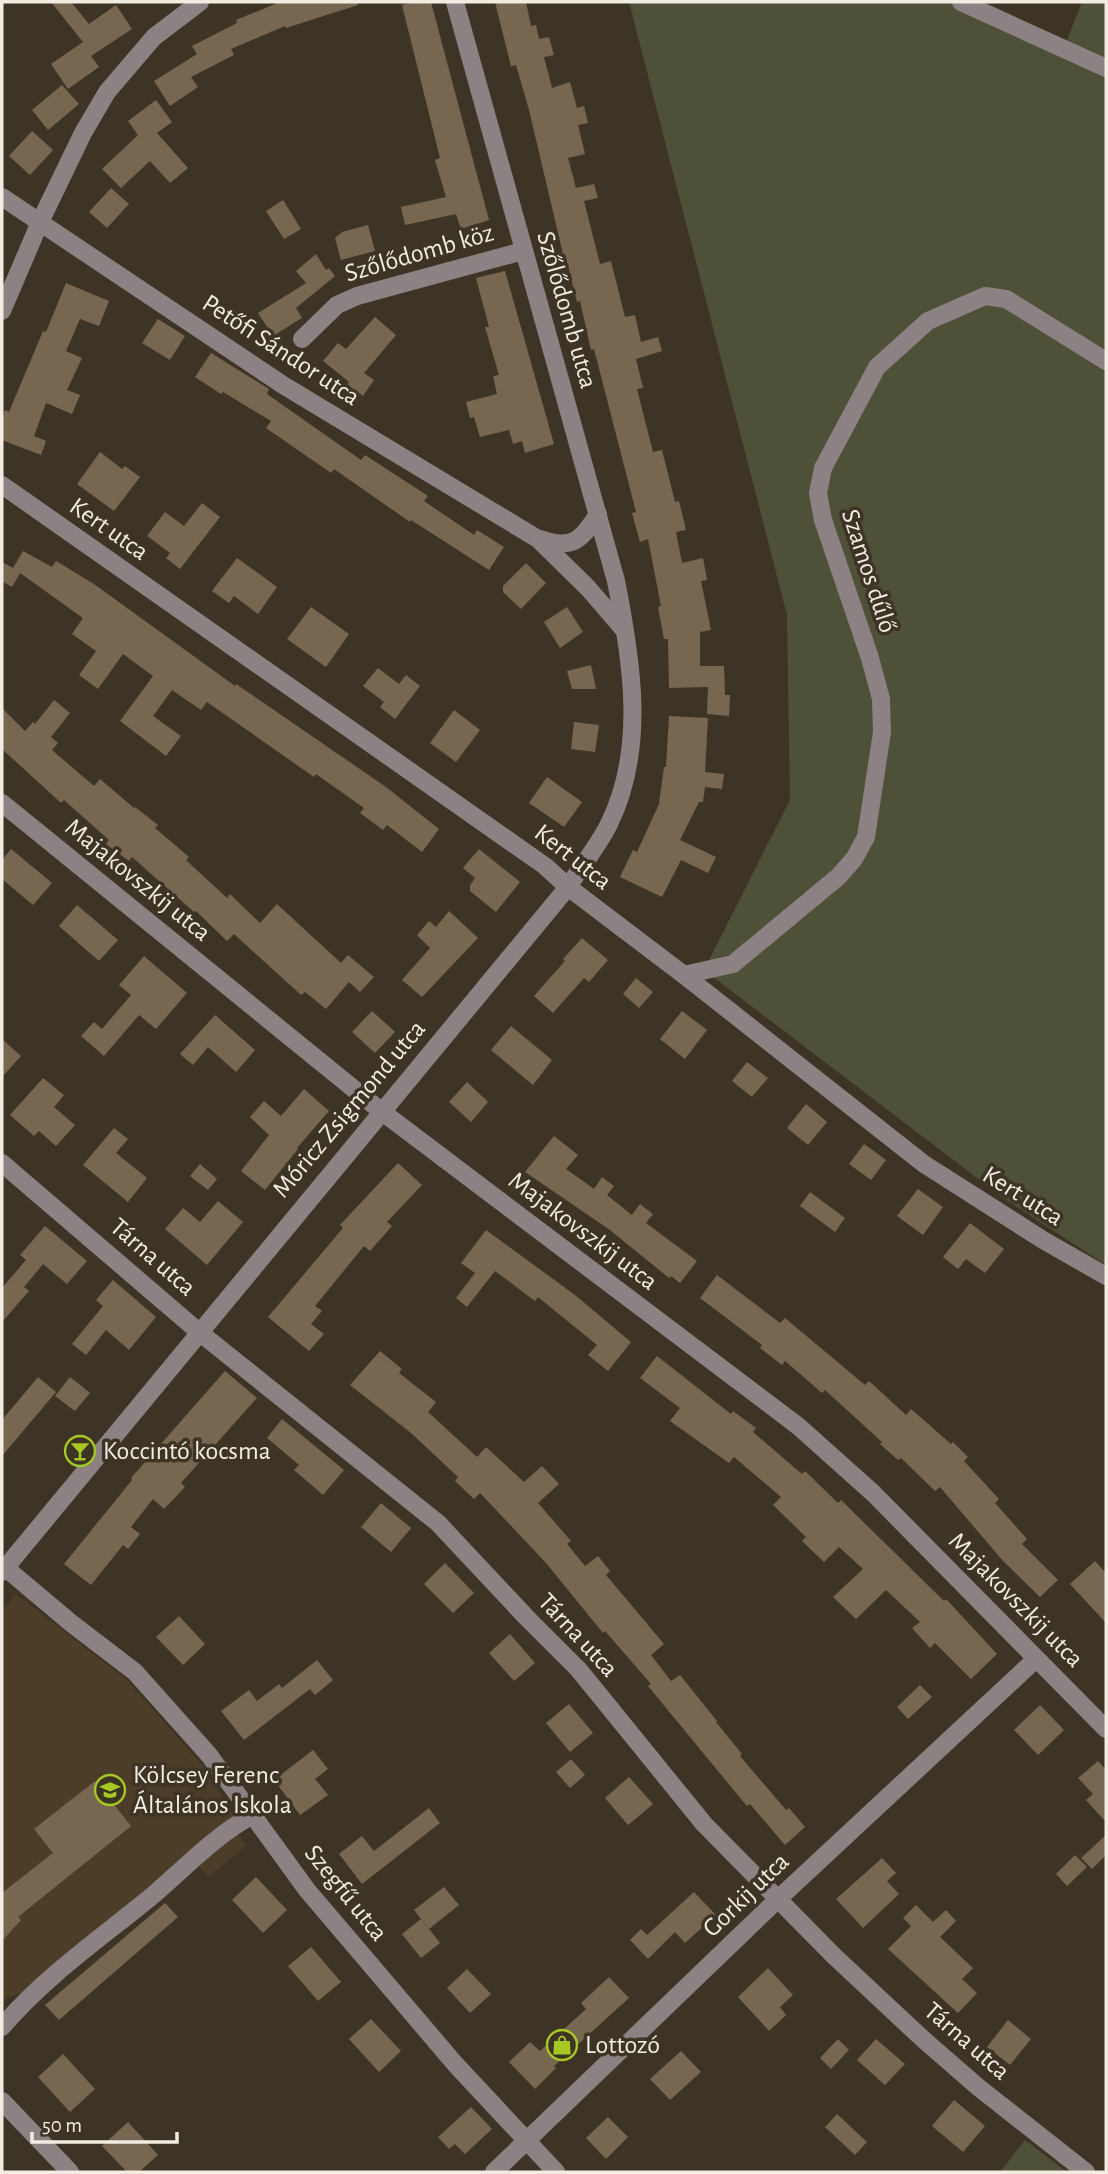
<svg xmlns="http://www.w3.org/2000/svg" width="1108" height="2174" font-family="'Alegreya Sans',sans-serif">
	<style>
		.built { fill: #4c3d29 }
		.green { fill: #4f5038 }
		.building { fill: #786750 }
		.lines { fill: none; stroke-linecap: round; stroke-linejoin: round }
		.minor { stroke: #8c8283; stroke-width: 18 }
		.labels { text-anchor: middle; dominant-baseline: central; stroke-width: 7; stroke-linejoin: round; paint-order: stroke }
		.street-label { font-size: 26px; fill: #f2ece3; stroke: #3e3425 }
		.poi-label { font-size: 26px; fill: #f2ece3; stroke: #3e3425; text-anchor: start }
	</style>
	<rect width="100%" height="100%" fill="#3e3425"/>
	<g class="built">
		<polygon points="16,1594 127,1680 202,1765 234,1815 22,1993 2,2000 2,1611"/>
		<polygon points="235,1831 247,1845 208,1877 196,1863"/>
	</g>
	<g class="green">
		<polygon points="629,2 969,2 1065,45 1082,2 1106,2 1106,1265 1002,1197 704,970 790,800 787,615"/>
		<polygon points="1025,2140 1067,2172 1000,2172"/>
	</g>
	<g class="building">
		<polygon points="51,2 71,2 89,24 116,5 132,29 91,56 99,67 68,89 51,64 83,42"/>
		<polygon points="280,2 358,2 358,5 286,28 285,26 231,49 234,55 191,77 198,87 170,106 154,81 197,54 192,46 237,23 236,20"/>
		<polygon points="413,2 431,2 489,220 461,229 456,214 405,225 401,207 446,197 435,160 440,158 402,5"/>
		<polygon points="495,2 526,2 531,26 536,25 539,39 549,37 554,55 544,57 552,88 570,82 577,108 584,106 588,123 578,125 585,154 568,158 576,188 594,184 598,198 584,201 600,264 611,261 625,317 635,315 641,342 658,337 662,351 636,359 643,388 637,389 653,452 662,450 675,502 679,501 686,530 676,532 682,563 703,558 707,580 701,581 711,630 700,632 700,666 724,666 725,695 730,695 729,716 707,714 708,687 669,688 668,639 664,639 658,607 661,606 648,539 640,542 632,513 636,512 594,349 591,350 580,301 577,302 565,254 563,254 529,110 516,65 511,66"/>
		<polygon points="62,85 79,104 48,130 32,110"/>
		<polygon points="156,100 172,122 157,133 188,168 170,183 150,161 121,188 102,169 138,135 128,121"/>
		<polygon points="32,131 53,150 30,175 9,156"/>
		<polygon points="111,188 129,204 107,228 89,212"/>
		<polygon points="283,200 301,229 284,239 266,211"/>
		<polygon points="368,225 375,251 341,260 335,238 342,232"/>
		<polygon points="316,254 326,270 329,268 335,276 296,308 302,318 273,336 258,313 306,283 296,271"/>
		<polygon points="505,271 554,444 525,453 522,441 513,444 509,430 480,437 474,417 470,418 466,402 497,394 493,376 499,375 485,327 489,327 476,278"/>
		<polygon points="66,283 109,301 99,326 80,319 66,351 82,358 67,390 80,395 72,414 46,403 34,436 46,441 41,455 2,440 2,419 5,410 9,412 43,331 46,332"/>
		<polygon points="375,317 396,335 364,373 374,380 363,396 347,385 349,382 323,361 338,343 346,349"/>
		<polygon points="158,319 185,336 170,360 142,343"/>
		<polygon points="211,353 269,389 267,394 361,460 365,455 428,496 424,501 474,535 477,530 504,547 489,570 411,520 410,522 334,469 331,473 266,428 271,421 223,392 221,394 195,377"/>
		<polygon points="100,452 122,469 125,466 140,477 114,511 77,484"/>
		<polygon points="202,503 220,517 180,569 166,558 170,553 147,536 165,512 184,526"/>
		<polygon points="23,551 52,567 56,561 94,584 235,686 236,684 386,787 439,829 422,852 387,825 383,830 360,813 364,808 316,774 314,777 207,702 201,710 172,690 153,716 181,736 166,756 120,721 153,676 123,654 98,689 79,675 96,651 72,634 83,618 20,573 12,587 2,581 2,562 13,568"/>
		<polygon points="237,558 277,587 258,614 234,596 229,603 212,591"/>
		<polygon points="526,563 546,583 521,609 503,592 503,586"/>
		<polygon points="311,607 349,634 326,667 287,639"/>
		<polygon points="567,607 583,632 560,648 544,622"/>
		<polygon points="591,665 596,689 572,689 567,671"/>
		<polygon points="378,668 399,684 406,675 420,686 395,719 380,707 384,702 363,686"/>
		<polygon points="54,700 70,713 51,737 58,743 52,750 94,786 100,779 134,808 135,807 158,825 155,828 189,857 186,860 227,898 230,894 260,923 277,904 341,963 348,955 374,977 360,992 349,982 326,1009 305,992 301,995 234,934 227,941 196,911 194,912 132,857 129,861 106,844 109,840 64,800 61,803 2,749 2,708 25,731 33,722 35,724"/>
		<polygon points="454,710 480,730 456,762 430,743"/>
		<polygon points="669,716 708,718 705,772 724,774 722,789 705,787 703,802 699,802 680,840 716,857 708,873 681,860 662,897 620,877 633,850 637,852 659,804 664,767 666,767"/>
		<polygon points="574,722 599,725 595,752 571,749"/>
		<polygon points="547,777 582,802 564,827 529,803"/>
		<polygon points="11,849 52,883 33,905 2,879 2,860"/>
		<polygon points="479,849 520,882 496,912 470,891 470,885 475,878 463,868"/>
		<polygon points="77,905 118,940 99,961 59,926"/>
		<polygon points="449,911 478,938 422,997 402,980 430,948 417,935 429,921 436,927"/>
		<polygon points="582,938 608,960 589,982 584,978 553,1013 534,996 565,961 563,959"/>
		<polygon points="144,956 187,993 156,1029 139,1015 104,1056 81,1036 94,1022 102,1029 131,995 119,985"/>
		<polygon points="636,978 653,992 639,1008 623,994"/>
		<polygon points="372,1011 395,1032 375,1053 352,1032"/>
		<polygon points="682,1011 707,1030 685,1059 660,1039"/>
		<polygon points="215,1015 255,1050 236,1072 208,1047 193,1065 180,1054"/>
		<polygon points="511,1026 552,1060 533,1085 491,1050"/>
		<polygon points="2,1039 21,1056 2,1077"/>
		<polygon points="747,1062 768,1078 752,1097 732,1081"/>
		<polygon points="43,1078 64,1095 54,1107 75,1125 56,1146 39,1131 34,1136 10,1115"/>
		<polygon points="467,1082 488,1102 471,1122 449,1102"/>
		<polygon points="304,1089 329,1111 297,1148 298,1149 265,1190 241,1171 269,1135 250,1117 264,1101 281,1116"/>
		<polygon points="806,1104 827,1122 808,1145 787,1128"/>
		<polygon points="114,1128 128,1139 116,1153 147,1178 128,1202 83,1165"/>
		<polygon points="554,1136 578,1155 566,1169 594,1189 602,1177 614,1186 607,1195 632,1215 640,1204 653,1214 646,1223 697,1261 680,1283 671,1276 669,1278 610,1230 525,1172"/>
		<polygon points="864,1144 886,1160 871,1180 849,1164"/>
		<polygon points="398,1163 422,1185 387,1222 392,1226 370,1251 364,1246 315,1306 322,1311 311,1324 324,1334 309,1351 268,1317 343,1228 340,1225"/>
		<polygon points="200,1164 217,1179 208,1190 190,1176"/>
		<polygon points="918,1189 943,1207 923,1235 897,1216"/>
		<polygon points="810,1192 845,1218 835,1232 800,1206"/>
		<polygon points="218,1201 243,1222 207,1265 165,1229 183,1208 200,1222"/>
		<polygon points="970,1223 1004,1249 985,1273 966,1259 958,1269 943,1257"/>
		<polygon points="45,1226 87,1261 67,1284 43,1264 24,1287 29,1291 2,1322 2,1288 26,1260 20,1255"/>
		<polygon points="486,1230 575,1295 631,1342 608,1371 588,1355 597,1345 538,1297 535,1301 495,1271 467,1307 456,1298 475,1273 461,1263"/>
		<polygon points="717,1275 780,1323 785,1318 865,1385 869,1381 906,1415 911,1409 951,1444 953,1442 968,1457 964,1461 999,1499 995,1503 1027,1539 1022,1544 1058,1580 1040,1597 1003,1561 940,1487 935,1491 901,1458 898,1460 880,1444 882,1442 825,1390 822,1393 785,1361 782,1365 760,1348 762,1345 700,1298"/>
		<polygon points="113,1280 156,1317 129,1350 106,1330 86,1355 72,1344 103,1306 96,1300"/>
		<polygon points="380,1351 402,1369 399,1373 436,1402 428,1412 477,1457 486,1447 524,1482 542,1466 559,1484 538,1503 571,1541 567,1544 585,1566 598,1556 610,1571 606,1575 664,1644 651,1655 671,1681 680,1675 717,1721 716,1722 742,1754 740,1756 786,1810 789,1808 805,1827 785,1845 750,1804 747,1806 732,1788 648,1686 651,1684 605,1631 603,1633 546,1563 480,1493 474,1499 455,1481 458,1477 411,1433 350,1385"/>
		<polygon points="657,1356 731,1414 733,1411 756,1428 753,1432 802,1474 805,1471 838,1503 841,1500 944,1601 946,1599 997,1654 971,1679 935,1643 930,1648 912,1628 920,1622 886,1590 856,1619 833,1597 863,1569 839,1547 824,1562 802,1541 806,1537 773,1505 781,1497 734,1457 729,1463 670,1421 680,1408 640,1378"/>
		<polygon points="225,1371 257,1398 181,1483 185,1487 164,1509 153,1499 131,1527 140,1534 128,1549 123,1545 91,1585 64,1564 132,1480 131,1478"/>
		<polygon points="38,1377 56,1392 2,1456 2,1420"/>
		<polygon points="70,1377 90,1393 75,1411 55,1396"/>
		<polygon points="282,1419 344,1470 323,1495 294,1470 299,1465 267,1438"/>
		<polygon points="381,1503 411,1528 391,1552 361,1527"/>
		<polygon points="1095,1561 1106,1573 1106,1623 1070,1584"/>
		<polygon points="445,1563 474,1593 453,1613 424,1584"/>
		<polygon points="179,1616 205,1644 183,1665 156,1637"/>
		<polygon points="510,1634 535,1663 514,1681 489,1653"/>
		<polygon points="317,1660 333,1680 315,1695 310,1689 244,1740 221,1711 249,1690 257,1701 279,1684 282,1688"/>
		<polygon points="920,1685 932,1697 908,1719 897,1707"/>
		<polygon points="569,1704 593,1733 570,1752 546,1723"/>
		<polygon points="1040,1705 1064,1730 1038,1755 1014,1730"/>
		<polygon points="313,1750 328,1769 315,1779 328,1795 300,1815 274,1780"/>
		<polygon points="571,1759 585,1775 570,1788 556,1772"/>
		<polygon points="1098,1761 1106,1770 1106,1822 1086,1800 1093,1794 1078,1778"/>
		<polygon points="629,1777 653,1804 628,1825 605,1798"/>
		<polygon points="95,1781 131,1826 18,1917 21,1920 2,1941 2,1893 53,1853 34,1829"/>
		<polygon points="429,1808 440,1823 362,1884 339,1854 362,1836 374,1851"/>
		<polygon points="1106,1835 1106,1855 1092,1869 1081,1858"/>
		<polygon points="1075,1855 1087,1867 1067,1886 1056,1874"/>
		<polygon points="882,1858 896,1873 887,1881 899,1894 863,1928 836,1899"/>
		<polygon points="256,1877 287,1910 263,1933 232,1900"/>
		<polygon points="444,1887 459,1905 429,1929 414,1910"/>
		<polygon points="694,1892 716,1915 685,1943 675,1932 648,1959 630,1940 641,1929 647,1935"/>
		<polygon points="165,1903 178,1917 59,2020 45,2005"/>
		<polygon points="916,1905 933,1922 946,1910 956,1921 940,1937 973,1968 962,1979 977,1993 958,2013 888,1949 911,1926 903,1918"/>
		<polygon points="421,1919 440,1943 421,1958 402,1934"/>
		<polygon points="311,1947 341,1982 318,2001 288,1966"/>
		<polygon points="768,1968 793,1995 780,2007 786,2015 769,2031 738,1997"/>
		<polygon points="467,1969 491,1994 470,2013 447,1988"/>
		<polygon points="609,1977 629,1998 554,2066 556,2068 535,2089 509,2062 530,2042 540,2051 586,2009 581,2003"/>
		<polygon points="371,2019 401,2051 379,2072 349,2039"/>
		<polygon points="1008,2020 1031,2039 1010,2065 987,2047"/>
		<polygon points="838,2039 849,2050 831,2069 820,2058"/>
		<polygon points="876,2039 905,2064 885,2085 857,2060"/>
		<polygon points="681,2051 701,2072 670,2100 650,2079"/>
		<polygon points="63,2054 95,2089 70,2112 38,2077"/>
		<polygon points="954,2100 985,2126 963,2152 932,2126"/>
		<polygon points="471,2107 492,2129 465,2154 455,2144 449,2149 438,2137"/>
		<polygon points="837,2114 867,2142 855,2155 825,2127"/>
		<polygon points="608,2117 628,2137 606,2159 586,2138"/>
		<polygon points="128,2122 158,2155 139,2172 127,2172 102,2146"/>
	</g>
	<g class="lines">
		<g class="minor">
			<polyline points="961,2 1106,68"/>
			<polyline points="2,197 283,385 538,539 588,588 625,631"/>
			<polyline points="2,311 40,222 83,133 107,92 154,37 200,2"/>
			<polyline points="302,339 337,305 357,296 523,251"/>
			<polyline points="2,485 545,866 568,887 684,975 924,1164 1043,1240 1106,1276"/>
			<path d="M540,539C572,550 581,541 598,514"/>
			<polyline points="2,803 381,1111 798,1426 873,1493 1106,1729"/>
			<polyline points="684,975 733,964 838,877 854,859 866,837 882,732 881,699 870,658 823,520 818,493 823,468 877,367 928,321 985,296 1006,299 1106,361"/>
			<polyline points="2,1163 199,1332 438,1523 526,1617 579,1670 704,1824 834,1956 924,2040 978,2087 1086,2172"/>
			<polyline points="2,1565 71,1623 135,1672 209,1755 307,1890 456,2065 556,2172"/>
			<path d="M2,1572L568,887C581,867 598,846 609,824C646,749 632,661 616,581L455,2"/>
			<path d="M2,2027C44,1977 101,1938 152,1896C185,1868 214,1836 253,1815"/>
			<polyline points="2,2101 70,2172"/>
			<polyline points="494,2172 778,1899 1036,1659"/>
		</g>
	</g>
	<defs>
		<g id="bar-ring" transform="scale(1.575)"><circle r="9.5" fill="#3e3425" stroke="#a5c823" stroke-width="1.5"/><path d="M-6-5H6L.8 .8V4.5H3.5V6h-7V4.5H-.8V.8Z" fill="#a5c823"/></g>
		<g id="school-ring" transform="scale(1.575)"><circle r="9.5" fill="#3e3425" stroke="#a5c823" stroke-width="1.5"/><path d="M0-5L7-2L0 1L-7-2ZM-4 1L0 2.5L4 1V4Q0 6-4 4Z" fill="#a5c823"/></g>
		<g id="shop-ring" transform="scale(1.575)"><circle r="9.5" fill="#3e3425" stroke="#a5c823" stroke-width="1.5"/><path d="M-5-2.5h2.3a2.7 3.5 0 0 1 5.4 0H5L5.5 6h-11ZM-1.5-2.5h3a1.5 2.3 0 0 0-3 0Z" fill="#a5c823"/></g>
	</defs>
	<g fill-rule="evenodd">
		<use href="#bar-ring" x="80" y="1451"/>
		<use href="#school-ring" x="110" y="1790"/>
		<use href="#shop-ring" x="562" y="2045"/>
	</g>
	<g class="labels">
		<g class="street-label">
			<text transform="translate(419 253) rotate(-16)">Szőlődomb köz</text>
			<text transform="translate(567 310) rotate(74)">Szőlődomb utca</text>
			<text transform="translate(281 350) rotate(33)">Petőfi Sándor utca</text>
			<text transform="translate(109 529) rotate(35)">Kert utca</text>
			<text transform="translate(869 571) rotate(72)">Szamos dűlő</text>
			<text transform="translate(573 857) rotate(38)">Kert utca</text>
			<text transform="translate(138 880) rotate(39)">Majakovszkij utca</text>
			<text transform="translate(349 1109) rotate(-50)">Móricz Zsigmond utca</text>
			<text transform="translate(1023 1196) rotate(32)">Kert utca</text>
			<text transform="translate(583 1231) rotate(37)">Majakovszkij utca</text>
			<text transform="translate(153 1257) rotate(41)">Tárna utca</text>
			<text transform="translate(1016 1600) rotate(45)">Majakovszkij utca</text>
			<text transform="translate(578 1635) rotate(47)">Tárna utca</text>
			<text transform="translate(346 1893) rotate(51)">Szegfű utca</text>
			<text transform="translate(746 1895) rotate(-44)">Gorkij utca</text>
			<text transform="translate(967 2041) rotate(41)">Tárna utca</text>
		</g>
		<g class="poi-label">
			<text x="103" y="1451">Koccintó kocsma</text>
			<text x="133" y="1775">Kölcsey Ferenc<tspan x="133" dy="30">Általános Iskola</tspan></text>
			<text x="585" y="2045">Lottozó</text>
		</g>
	</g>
	<rect width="1108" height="2174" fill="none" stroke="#f2ece3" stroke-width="7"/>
	<path d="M32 2132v10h145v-10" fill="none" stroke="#f2ece3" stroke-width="3.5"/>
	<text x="42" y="2132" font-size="21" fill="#f2ece3" stroke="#3e3425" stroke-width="5" paint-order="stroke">50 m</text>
</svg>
